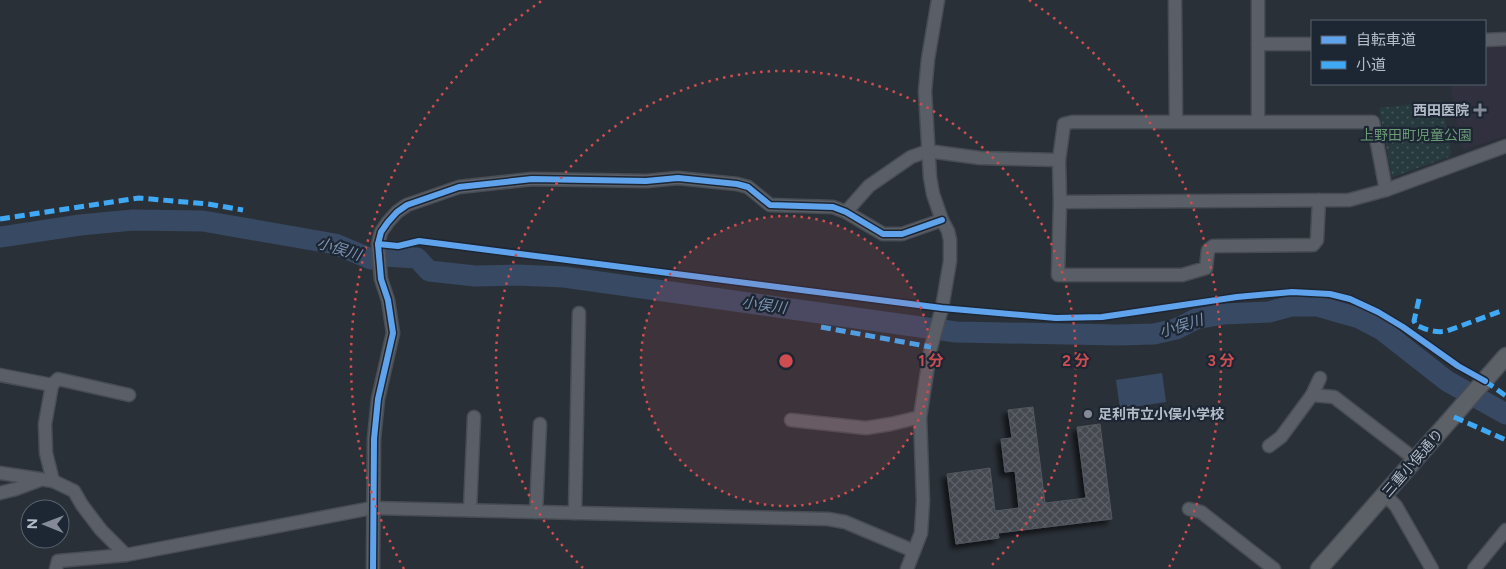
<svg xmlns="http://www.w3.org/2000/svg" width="1506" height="569" font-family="Figtree,'Noto Sans JP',sans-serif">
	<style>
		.medical { fill: #31303e }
		.park { fill: url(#park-dots) }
		.water { fill: #384963 }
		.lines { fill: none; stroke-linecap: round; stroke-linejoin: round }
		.river { stroke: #384963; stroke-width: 21 }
		.building { fill: url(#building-cross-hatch); stroke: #52575f; filter: url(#shadow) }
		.minor-casing { stroke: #484c53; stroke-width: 15 }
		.major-casing { stroke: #484c55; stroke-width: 19 }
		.minor { stroke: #5a5e66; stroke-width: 12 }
		.major { stroke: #5c6168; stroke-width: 16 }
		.quiet { stroke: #3fa9f5; stroke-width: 5; stroke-dasharray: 10 5; stroke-linecap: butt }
		.cycleway-casing { stroke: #1d2633; stroke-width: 9 }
		.cycleway { stroke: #60a3ed; stroke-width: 6 }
		.ring { fill: none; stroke: #ce4d50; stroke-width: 2.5; stroke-dasharray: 2.5 5 }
		.poi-dot { fill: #848b96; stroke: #1d2633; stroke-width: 2 }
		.labels { text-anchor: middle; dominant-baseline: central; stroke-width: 4.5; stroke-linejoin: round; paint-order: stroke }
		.poi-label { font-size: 14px; font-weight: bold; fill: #b4bcc9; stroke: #1d2633; text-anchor: end }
		.park-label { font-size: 14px; fill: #6b9a76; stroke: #1d2633 }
		.street-label { font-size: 14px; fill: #b4bcc9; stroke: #1d2633 }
		.water-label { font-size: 15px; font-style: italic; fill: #7c92b1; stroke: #1d2633 }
		.centre { fill: #ce4d50; stroke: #1d2633; stroke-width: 2.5 }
		.ring-label { font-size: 15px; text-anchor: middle; font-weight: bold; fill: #ce4d50; stroke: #1d2633; stroke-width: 4.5; stroke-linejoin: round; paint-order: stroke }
	</style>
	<defs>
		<pattern id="park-dots" width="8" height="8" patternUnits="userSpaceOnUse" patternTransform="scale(1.25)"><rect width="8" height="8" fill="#273a3e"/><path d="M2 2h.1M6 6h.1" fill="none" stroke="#445559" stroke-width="1.8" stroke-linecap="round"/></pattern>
		<pattern id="building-cross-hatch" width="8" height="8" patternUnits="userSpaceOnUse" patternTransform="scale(1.25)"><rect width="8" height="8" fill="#444950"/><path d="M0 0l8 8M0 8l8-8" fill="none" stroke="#5d6168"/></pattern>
		<filter id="shadow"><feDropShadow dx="-4.5" dy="4.5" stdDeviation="2.5" flood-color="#0009"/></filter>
	</defs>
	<rect width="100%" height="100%" fill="#2a3038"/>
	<polygon class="medical" points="1506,45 1506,136 1462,150 1450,84 1485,84 1485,46"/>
	<polygon class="park" points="1442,101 1451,152 1449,157 1392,177 1379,108"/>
	<polygon class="water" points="1162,373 1166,402 1120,409 1116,380"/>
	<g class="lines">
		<polyline class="river" points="0,237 80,225 133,220 203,221 335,244 371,259 384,256 417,258 429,271 475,276 517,275 564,277 956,332 1118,335 1154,334 1176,329 1196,319 1223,314 1269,312 1291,306 1317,306 1359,318 1382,330 1447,381 1506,414"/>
	</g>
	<polygon class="building" points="1033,407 1045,503 1086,498 1077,427 1100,424 1112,519 998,533 999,538 956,544 947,474 990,468 995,511 1019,508 1015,471 1005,472 1001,439 1012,438 1008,410"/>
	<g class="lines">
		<g class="minor-casing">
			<g id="minor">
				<polyline points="1175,0 1176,121"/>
				<polyline points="1485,40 1506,39"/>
				<polyline points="1258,44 1312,44"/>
				<polyline points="1258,121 1258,0"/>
				<polyline points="1319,200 1317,240 1313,245 1213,246 1208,250 1206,268 1182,275 1058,275 1060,202 1059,160 1064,124 1072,122 1373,122 1386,190"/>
				<polyline points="1060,202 1349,200 1386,190 1506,146"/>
				<polyline points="846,212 869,186 911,157 928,151 980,158 1059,160"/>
				<polyline points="0,375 52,385 58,379 129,395"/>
				<polyline points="1320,378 1312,395 1334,397 1416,460"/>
				<polyline points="52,385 45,424 46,453 53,481"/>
				<polyline points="791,420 866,428 891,424 920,417"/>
				<polyline points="1269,446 1281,437 1312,395"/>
				<polyline points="0,473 53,481 74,491 82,505 101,530 126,555"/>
				<polyline points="0,493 16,489 40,480"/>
				<polyline points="1385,495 1396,506 1432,569"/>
				<polyline points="1189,509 1201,512 1274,569"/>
				<polyline points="470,510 474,417"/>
				<polyline points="536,512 540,424"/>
				<polyline points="575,513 579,313"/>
				<polyline points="56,569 58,561 126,555 372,508 828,519 845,522 914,551"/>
				<polyline points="373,569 374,439 378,399 393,333 388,300 381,279 378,244 381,232 388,222 397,212 407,205 459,187 532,179 646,181 678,178 737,184 748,187 770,205 833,207 846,212 883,234 902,234 942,220"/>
				<polyline points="907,569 921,533 923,501 920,417 931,347 942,308 950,261 950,240 948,231 942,220 933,194 930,177 925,91 928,59 938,0"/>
				<polyline points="1474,569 1506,530"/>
			</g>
		</g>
		<g class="major-casing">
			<polyline id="major" points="1319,569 1506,356"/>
		</g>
		<use href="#minor" class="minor"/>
		<use href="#major" class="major"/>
		<g class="quiet">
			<polyline points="0,219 139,198 208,204 243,210"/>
			<path d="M1419,299L1414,321L1416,325C1426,330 1436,333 1447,331L1501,311"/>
			<polyline points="821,327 931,347"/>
			<polyline points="1485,381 1506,396"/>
			<polyline points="1454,417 1506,440"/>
		</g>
		<g class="cycleway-casing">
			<g id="cycleway">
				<polyline points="378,244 398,246 419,241 942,308 1056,318 1102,317 1237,297 1292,292 1330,294 1350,299 1378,312 1403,327 1458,366 1485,381"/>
				<polyline points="373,569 374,439 378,399 393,333 388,300 381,279 378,244 381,232 388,222 397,212 407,205 459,187 532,179 646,181 678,178 737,184 748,187 770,205 833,207 846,212 883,234 902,234 942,220"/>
			</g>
		</g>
		<use href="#cycleway" class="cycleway"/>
	</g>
	<circle cx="786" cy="361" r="145" fill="#ce4d50" fill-opacity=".12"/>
	<g class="ring">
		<circle cx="786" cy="361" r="145"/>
		<path d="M583 568A290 290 0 1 1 989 568"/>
		<path d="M404 569A435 435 0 0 1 543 0M1029 0A435 435 0 0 1 1168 569"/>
	</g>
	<g class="poi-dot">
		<path d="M1477.5 102.5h5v5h5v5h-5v5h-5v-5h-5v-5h5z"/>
		<circle cx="1088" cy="414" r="5"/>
	</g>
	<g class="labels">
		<g class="poi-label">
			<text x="1469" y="110">西田医院</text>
			<text x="1098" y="414" text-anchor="start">足利市立小俣小学校</text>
		</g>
		<g class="park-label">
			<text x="1416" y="135">上野田町児童公園</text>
		</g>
		<g class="street-label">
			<text transform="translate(1413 463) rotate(-49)">三重小俣通り</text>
		</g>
		<g class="water-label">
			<text transform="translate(339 249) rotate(17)">小俣川</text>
			<text transform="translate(764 305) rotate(8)">小俣川</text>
			<text transform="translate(1181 326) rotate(-17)">小俣川</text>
		</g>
	</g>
	<circle cx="786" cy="361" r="8" class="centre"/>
	<g class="ring-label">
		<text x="931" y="366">1 分</text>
		<text x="1076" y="366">2 分</text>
		<text x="1221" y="366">3 分</text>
	</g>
	<rect x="1311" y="20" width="175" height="65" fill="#1d2633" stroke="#59626f"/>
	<rect x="1321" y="36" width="25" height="8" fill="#60a3ed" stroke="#59626f"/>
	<text x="1356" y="45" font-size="15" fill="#b4bcc9">自転車道</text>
	<rect x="1321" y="61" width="25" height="8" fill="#3fa9f5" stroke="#59626f"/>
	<text x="1356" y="70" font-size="15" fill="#b4bcc9">小道</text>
	<g transform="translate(45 524) rotate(271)"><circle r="24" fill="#1d2633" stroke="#59626f"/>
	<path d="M0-4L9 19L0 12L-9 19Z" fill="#848b96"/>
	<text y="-8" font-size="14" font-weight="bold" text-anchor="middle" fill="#b4bcc9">N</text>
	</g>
</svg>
